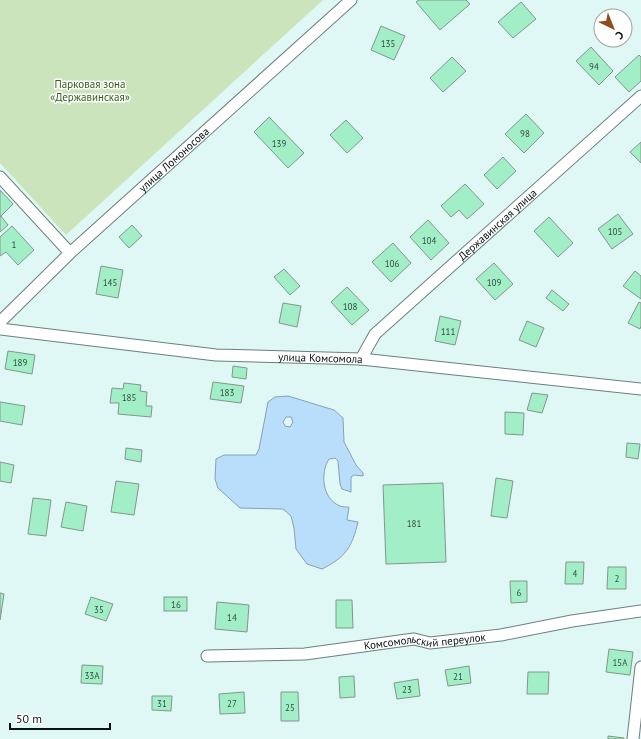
<svg xmlns="http://www.w3.org/2000/svg" width="641" height="739" font-family="'PT Sans',sans-serif">
	<style>
		.green { fill: #cbe4bc }
		.water { fill: #b8defb; stroke: #84a1b5; fill-rule: evenodd }
		.building { fill: #a2eec6; stroke: #83968b }
		.lines { fill: none; stroke-linecap: round; stroke-linejoin: round }
		.minor-casing { stroke: #6a807d; stroke-width: 13 }
		.minor { stroke: #fff; stroke-width: 11 }
		.labels { text-anchor: middle; dominant-baseline: central; stroke-width: 3; stroke-linejoin: round; paint-order: stroke }
		.number-label { font-size: 9px; fill: #30493f }
		.park-label { font-size: 11px; fill: #375a1b; stroke: #fff }
		.street-label { font-size: 11px; fill: #0a1212; stroke: #fff }
	</style>
	<rect width="100%" height="100%" fill="#dff8f5"/>
	<polygon class="green" points="0,0 323,0 66,235 0,163"/>
	<path class="water" d="M288,396L334,410L343,418L344,442L356,465L363,473V476L354,475L351,477V492L342,489L340,484L338,461L335,458L329,459C320,473 322,499 340,506C342,507 346,507 349,507L347,520L358,522C352,547 346,557 322,569L307,564L296,549L294,528L291,516L283,509L240,508L218,488L215,479L216,459L224,455H256L259,449L268,402L275,397ZM286,417H291L293,422L290,427L285,426L283,422Z"/>
	<g class="building">
		<polygon points="419,0 466,0 470,4 440,30 416,2"/>
		<polygon points="521,2 536,19 513,38 498,22"/>
		<polygon points="381,26 405,36 394,60 371,50"/>
		<polygon points="591,47 613,71 599,85 576,61"/>
		<polygon points="639,55 641,57 641,81 629,92 615,77"/>
		<polygon points="452,57 466,71 443,92 430,78"/>
		<polygon points="526,114 544,133 524,153 505,134"/>
		<polygon points="269,117 304,153 288,168 254,132"/>
		<polygon points="346,120 363,138 347,153 330,135"/>
		<polygon points="641,142 641,163 630,152"/>
		<polygon points="503,157 516,171 497,189 484,175"/>
		<polygon points="465,184 484,204 467,219 459,210 451,217 441,206"/>
		<polygon points="0,190 13,204 1,216 0,214"/>
		<polygon points="618,214 633,234 612,249 598,229"/>
		<polygon points="1,216 8,225 0,232 0,217"/>
		<polygon points="549,217 573,243 558,257 534,231"/>
		<polygon points="428,220 449,243 431,260 410,237"/>
		<polygon points="132,225 142,236 129,248 119,237"/>
		<polygon points="12,226 34,250 18,265 6,252 0,256 0,237"/>
		<polygon points="393,243 411,263 391,282 372,262"/>
		<polygon points="494,263 513,284 495,300 476,279"/>
		<polygon points="101,266 123,270 118,298 96,294"/>
		<polygon points="284,269 300,286 290,295 274,277"/>
		<polygon points="635,271 641,276 641,299 623,286"/>
		<polygon points="347,287 369,310 352,325 331,302"/>
		<polygon points="552,290 569,304 563,311 546,298"/>
		<polygon points="639,302 641,303 641,326 640,329 628,323"/>
		<polygon points="283,303 301,306 297,327 279,323"/>
		<polygon points="440,316 461,321 455,345 435,341"/>
		<polygon points="527,321 544,328 536,347 519,340"/>
		<polygon points="8,351 35,355 32,374 5,369"/>
		<polygon points="233,366 247,368 246,379 232,377"/>
		<polygon points="213,382 244,386 241,403 210,399"/>
		<polygon points="124,383 141,385 140,391 147,392 146,406 152,406 151,417 118,414 119,403 110,403 112,388 123,389"/>
		<polygon points="532,393 548,395 542,413 527,410"/>
		<polygon points="0,402 25,406 22,425 0,421"/>
		<polygon points="505,412 524,413 523,435 505,434"/>
		<polygon points="627,443 640,444 638,459 626,457"/>
		<polygon points="126,448 142,450 141,462 125,459"/>
		<polygon points="0,462 14,465 11,483 0,481"/>
		<polygon points="496,478 513,481 507,518 491,516"/>
		<polygon points="116,481 139,484 134,515 111,512"/>
		<polygon points="443,483 446,562 386,564 383,485"/>
		<polygon points="33,498 51,500 46,536 28,534"/>
		<polygon points="66,502 87,506 83,531 61,527"/>
		<polygon points="566,562 584,562 583,584 565,584"/>
		<polygon points="608,567 626,567 626,589 607,589"/>
		<polygon points="510,581 527,581 527,602 511,603"/>
		<polygon points="0,593 4,594 0,620"/>
		<polygon points="91,597 113,604 106,621 85,614"/>
		<rect x="164" y="597" width="23" height="14"/>
		<polygon points="336,600 352,600 353,628 336,628"/>
		<polygon points="217,602 249,605 247,632 215,629"/>
		<polygon points="609,649 633,652 630,675 606,672"/>
		<polygon points="82,665 103,666 102,684 81,683"/>
		<polygon points="469,666 471,683 448,686 445,670"/>
		<polygon points="528,672 549,672 548,694 527,694"/>
		<polygon points="354,676 355,697 340,698 339,677"/>
		<polygon points="418,679 420,696 397,699 394,683"/>
		<polygon points="244,692 245,713 220,714 219,694"/>
		<polygon points="281,692 298,692 299,721 281,721"/>
		<polygon points="152,696 172,696 171,711 152,710"/>
		<polygon points="608,736 624,738 624,739 608,739"/>
	</g>
	<g class="lines">
		<g class="minor-casing">
			<g id="minor">
				<polyline points="0,177 70,253"/>
				<path id="s1" d="M0,322L70,253L351,0"/>
				<path id="s2" d="M0,329L216,355L361,359L641,389"/>
				<path id="s3" d="M361,359L375,334L641,96"/>
				<path id="s4" d="M207,656L305,654L414,639L430,643L501,635L572,621L641,611"/>
				<polyline points="633,739 641,667"/>
			</g>
		</g>
		<use href="#minor" class="minor"/>
	</g>
	<g class="labels">
		<g class="number-label">
			<text x="388" y="43">135</text>
			<text x="594" y="66">94</text>
			<text x="525" y="133">98</text>
			<text x="279" y="143">139</text>
			<text x="615" y="231">105</text>
			<text x="429" y="240">104</text>
			<text x="14" y="244">1</text>
			<text x="392" y="263">106</text>
			<text x="110" y="282">145</text>
			<text x="494" y="282">109</text>
			<text x="350" y="306">108</text>
			<text x="448" y="331">111</text>
			<text x="20" y="362">189</text>
			<text x="227" y="392">183</text>
			<text x="129" y="397">185</text>
			<text x="414" y="523">181</text>
			<text x="575" y="573">4</text>
			<text x="617" y="578">2</text>
			<text x="519" y="592">6</text>
			<text x="176" y="604">16</text>
			<text x="99" y="609">35</text>
			<text x="232" y="617">14</text>
			<text x="620" y="662">15А</text>
			<text x="92" y="675">33А</text>
			<text x="458" y="676">21</text>
			<text x="407" y="689">23</text>
			<text x="162" y="703">31</text>
			<text x="232" y="703">27</text>
			<text x="290" y="707">25</text>
		</g>
		<g class="park-label">
			<text x="90" y="84">Парковая зона<tspan x="90" dy="13">«Державинская»</tspan></text>
		</g>
		<g class="street-label">
			<text stroke="none"><textPath href="#s1" startOffset="238">улица Ломоносова</textPath></text>
			<text stroke="none"><textPath href="#s3" startOffset="193">Державинская улица</textPath></text>
			<text stroke="none"><textPath href="#s2" startOffset="322">улица Комсомола</textPath></text>
			<text stroke="none"><textPath href="#s4" startOffset="219">Комсомольский переулок</textPath></text>
		</g>
	</g>
	<g transform="translate(613 28) rotate(137)"><circle r="19" fill="#ffffff" stroke="#9da0a0"/>
	<path d="M0-3L7 15L0 10L-7 15Z" fill="#8f4c1c"/>
	<text y="-6" font-size="11" font-weight="bold" text-anchor="middle" fill="#0a1212">С</text>
	</g>
	<path d="M10 723v6h100v-6" fill="none" stroke="#0a1212" stroke-width="2"/>
	<text x="16" y="723" font-size="12" fill="#0a1212" stroke="#ffffff" stroke-width="3" paint-order="stroke">50 m</text>
</svg>
